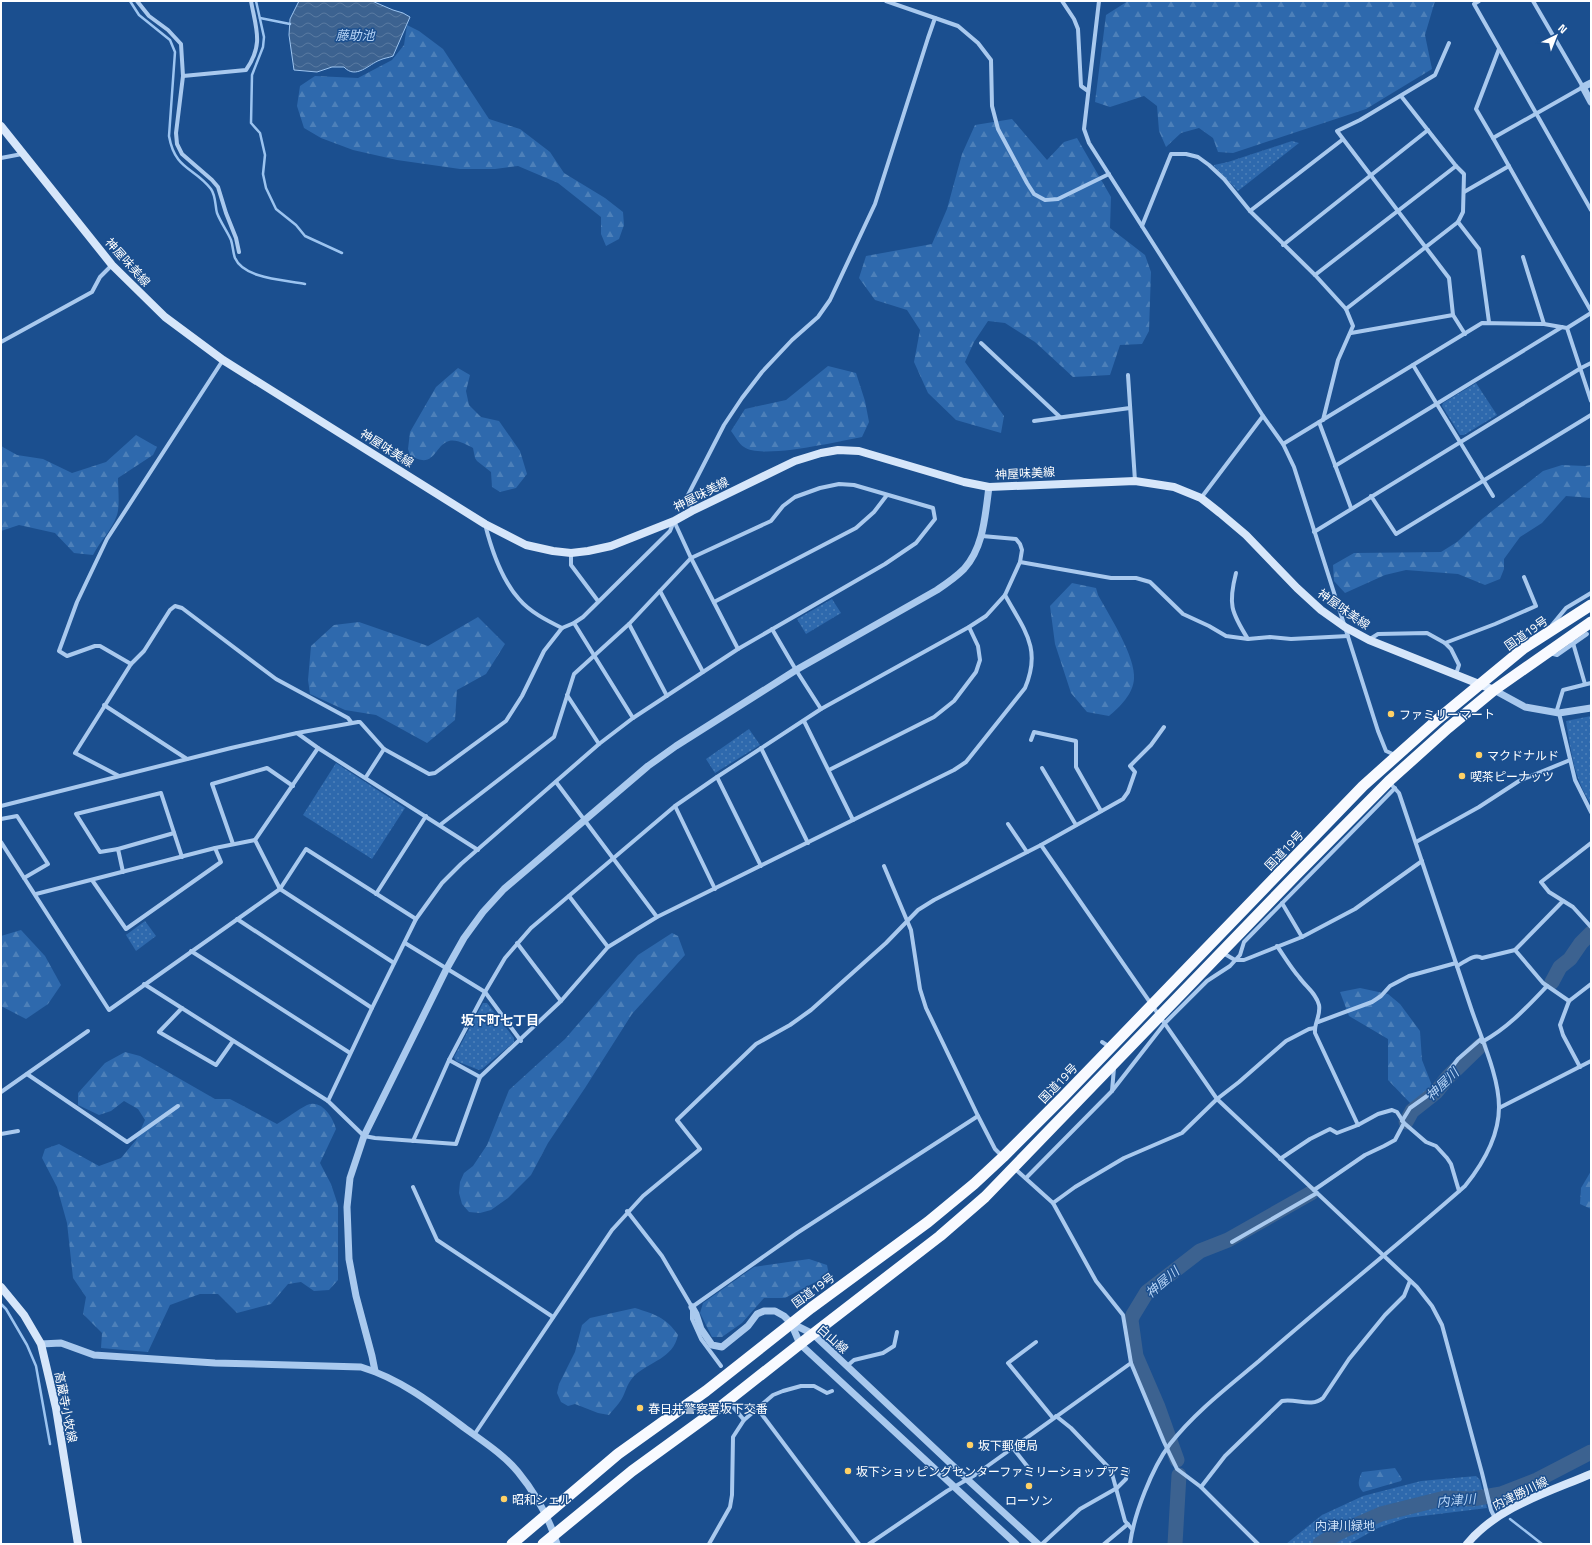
<svg xmlns="http://www.w3.org/2000/svg" width="1592" height="1545" font-family="'Titillium Web','Noto Sans JP',sans-serif">
	<style>
		.forest { fill: url(#forest-firs) }
		.park { fill: url(#park-dots) }
		.water { fill: url(#water-waves); stroke: #9cc4f0 }
		.lines { fill: none; stroke-linecap: round; stroke-linejoin: round }
		.stream { stroke: #9cc4f0; stroke-width: 2.5 }
		.river { stroke: #3c6290; stroke-width: 15 }
		.minor { stroke: #a9c9ee; stroke-width: 4 }
		.tertiary { stroke: #a9c9ee; stroke-width: 7 }
		.secondary { stroke: #d6e6fa; stroke-width: 8 }
		.trunk { stroke: #f8faff; stroke-width: 11 }
		.poi-dot { fill: #ffd166; stroke: #1b4f8f; stroke-width: 1.5 }
		.labels { text-anchor: middle; dominant-baseline: central; stroke-width: 3; stroke-linejoin: round; paint-order: stroke }
		.street-label { font-size: 12px; fill: #fff; stroke: #1b4f8f }
		.poi-label { font-size: 12px; fill: #fff; stroke: #1b4f8f; text-anchor: start }
		.park-label { font-size: 12px; fill: #cfe3fa; stroke: #1b4f8f }
		.water-label { font-size: 13px; font-style: italic; fill: #b5d3f5; stroke: #1b4f8f }
		.neighbourhood-label { font-size: 13px; font-weight: bold; fill: #fff; stroke: #1b4f8f }
	</style>
	<defs>
		<pattern id="forest-firs" width="22" height="20" patternUnits="userSpaceOnUse"><rect width="22" height="20" fill="#2e69ad"/><path d="M5 1l3.5 6h-7zM16 11l3.5 6h-7z" fill="#4d80b9"/></pattern>
		<pattern id="park-dots" width="8" height="8" patternUnits="userSpaceOnUse"><rect width="8" height="8" fill="#2e69ad"/><path d="M2 2h.1M6 6h.1" fill="none" stroke="#4d80b9" stroke-width="1.8" stroke-linecap="round"/></pattern>
		<pattern id="water-waves" width="16" height="10" patternUnits="userSpaceOnUse"><rect width="16" height="10" fill="#3c6290"/><path d="M0 5q4-4 8 0t8 0" fill="none" stroke="#597aa1"/></pattern>
	</defs>
	<rect width="100%" height="100%" fill="#1b4f8f"/>
	<g class="forest">
		<polygon points="1128,1 1435,1 1425,35 1432,69 1366,109 1233,153 1218,152 1213,138 1199,128 1181,133 1166,147 1159,131 1157,106 1144,96 1110,107 1095,102 1106,15"/>
		<polygon points="407,25 419,31 443,49 489,119 520,129 550,152 564,173 605,198 623,212 624,225 619,239 606,246 601,234 601,217 558,183 518,166 495,169 460,169 397,160 353,150 321,138 304,128 297,106 300,86 315,76 358,78 392,60 404,45"/>
		<polygon points="1012,119 1047,160 1064,142 1077,138 1111,197 1110,228 1145,255 1151,272 1149,331 1142,344 1120,345 1110,375 1073,377 1035,342 1005,323 988,321 974,342 965,362 1004,416 1001,433 956,420 928,393 914,362 920,330 907,310 875,300 859,278 866,256 932,244 947,209 962,154 975,125"/>
		<path d="M828,366L856,373L865,401L869,422L862,437C839,441 762,460 744,447C739,444 735,436 731,431L745,409L786,400Z"/>
		<path d="M458,368L470,375L466,391L469,405L481,417L499,421L520,451L527,474L516,488L500,492L492,487L491,472L477,461L475,458L473,448C467,445 457,439 449,441C434,445 435,471 410,455L408,449L410,432L436,387Z"/>
		<path d="M136,435L157,447L153,455L118,478C118,488 120,506 117,515C112,530 100,541 93,555L74,553L55,533L19,525L1,531V446L17,455L43,459L72,473L106,462Z"/>
		<polygon points="1562,465 1585,466 1591,465 1591,498 1566,496 1542,523 1520,537 1504,559 1504,569 1500,579 1485,585 1458,574 1406,570 1385,575 1345,593 1334,581 1333,565 1354,553 1441,552 1457,542 1482,519 1543,471"/>
		<path d="M1072,583L1096,588L1098,595C1109,615 1136,657 1134,679C1133,694 1120,707 1109,716L1087,712L1071,693L1055,644L1050,606Z"/>
		<polygon points="478,617 505,644 486,674 457,690 455,720 427,743 376,715 345,710 310,694 308,680 311,646 334,625 359,622 428,646"/>
		<polygon points="21,930 45,956 61,985 48,1004 26,1019 1,1006 1,936"/>
		<polygon points="672,933 678,936 685,955 632,1014 585,1088 548,1143 531,1175 508,1198 491,1210 480,1213 469,1212 462,1204 459,1193 460,1182 464,1173 473,1166 487,1145 509,1090 565,1039 638,955"/>
		<polygon points="1360,988 1388,994 1400,1004 1420,1031 1422,1060 1433,1088 1411,1104 1388,1080 1388,1039 1349,1016 1340,992"/>
		<path d="M125,1052L140,1056L215,1099H230L277,1124C287,1118 297,1110 307,1105C322,1099 333,1118 336,1129L320,1163L331,1184L338,1205V1280L329,1290L314,1291L301,1282L288,1284L271,1304L237,1313L218,1294H200L170,1305L148,1352L101,1348L102,1333L83,1314L86,1297L73,1278L67,1223L57,1187L42,1158L45,1149L59,1144L99,1166L121,1158L136,1140L145,1120L138,1109L124,1101L111,1111L99,1115L78,1105V1093L105,1063Z"/>
		<polygon points="1591,1171 1591,1209 1580,1204 1581,1188"/>
		<polygon points="809,1259 827,1265 829,1275 785,1298 764,1298 742,1323 722,1337 712,1337 700,1313 703,1303 754,1267"/>
		<path d="M635,1308C654,1314 666,1317 678,1335C673,1359 650,1361 634,1376C625,1386 626,1394 619,1403C616,1407 612,1411 609,1415L598,1413L575,1404L568,1406L561,1402L557,1393L559,1384L575,1352L582,1325L590,1318Z"/>
		<path d="M1395,1468L1402,1479L1401,1481L1363,1492C1357,1486 1358,1480 1362,1472Z"/>
	</g>
	<g class="park">
		<polygon points="1292,141 1299,143 1238,191 1214,166 1214,165 1228,162"/>
		<polygon points="1476,383 1497,415 1464,435 1460,435 1442,406 1443,403"/>
		<polygon points="832,599 841,613 806,634 797,619"/>
		<path d="M1591,716V804C1574,779 1571,751 1566,721Z"/>
		<polygon points="749,729 760,745 715,773 706,759"/>
		<polygon points="336,763 405,808 372,859 303,815"/>
		<polygon points="145,921 156,936 136,951 126,935"/>
		<polygon points="483,1003 487,1003 514,1038 514,1042 482,1069 479,1070 456,1061 454,1057"/>
		<polygon points="1476,1476 1480,1480 1487,1508 1406,1518 1378,1528 1349,1544 1286,1544 1322,1515 1363,1496 1421,1481"/>
	</g>
	<path class="water" d="M299,1H372L393,10L403,13L410,17L393,56C388,58 384,58 380,60C369,64 356,80 344,67H332L317,72L294,70L289,35L290,19Z"/>
	<g class="lines">
		<g class="stream">
			<path d="M130,1L139,15L170,40L175,52L169,136C175,170 194,167 211,189C216,196 215,206 217,213C221,223 227,231 231,240C233,246 233,253 235,258C244,279 286,280 305,284"/>
			<polyline points="256,1 264,37 263,47 252,75 251,123 260,133 265,155 263,174 266,188 276,209 296,225 305,236 342,253"/>
			<polyline points="260,18 290,24"/>
			<polyline points="1,1304 6,1309 27,1345 36,1366 50,1444"/>
			<polyline points="1495,1495 1499,1508"/>
			<polyline points="1510,1519 1542,1544"/>
		</g>
		<g class="river">
			<polyline points="1552,982 1560,967 1570,959 1581,943 1591,933"/>
			<polyline points="1406,1122 1412,1111 1436,1092 1448,1077 1480,1046"/>
			<polyline points="1177,1460 1158,1407 1136,1356 1131,1320 1133,1315 1147,1292 1200,1251 1228,1240 1311,1193"/>
			<polyline points="1175,1544 1179,1475"/>
			<polyline points="1320,1544 1338,1533 1381,1514 1445,1498 1472,1499 1501,1494 1537,1480 1591,1452"/>
		</g>
		<g class="minor">
			<polyline points="137,1 149,16 168,30 181,44 183,76 176,133 177,144 182,154 212,180 218,187 226,213 236,238 239,252"/>
			<polyline points="1062,1 1074,19 1078,29 1081,86 1088,91"/>
			<polyline points="1099,1 1084,129 1089,143 1263,416 1283,444 1294,467 1378,731 1386,751 1395,755"/>
			<polyline points="1479,1 1474,4 1591,210"/>
			<polyline points="935,18 958,26 978,43 991,60 992,106 998,129 1027,183 1034,194 1045,200 1058,199 1109,174"/>
			<polyline points="1449,43 1435,75 1360,120 1337,131 1449,278 1453,315 1465,334"/>
			<polyline points="1499,49 1476,109 1493,138 1591,311"/>
			<path d="M183,76L246,70C264,44 256,29 251,1"/>
			<polyline points="1401,96 1456,166 1464,174 1463,212 1458,222 1479,249 1489,322"/>
			<polyline points="1493,138 1583,87 1533,1"/>
			<polyline points="1,158 22,154"/>
			<polyline points="1464,192 1509,166"/>
			<polyline points="1250,211 1342,140"/>
			<polyline points="1142,226 1171,154 1186,154 1198,157 1209,165 1224,179 1250,211 1315,275 1346,309 1353,326 1338,360 1323,420"/>
			<polyline points="1283,245 1428,130"/>
			<polyline points="1523,257 1544,324"/>
			<polyline points="1315,275 1456,166"/>
			<polyline points="1346,309 1458,222"/>
			<polyline points="1567,328 1591,313"/>
			<polyline points="1351,333 1453,315"/>
			<polyline points="1,342 92,292 100,277 112,265"/>
			<polyline points="981,343 1060,417"/>
			<polyline points="1413,365 1493,496"/>
			<polyline points="1128,375 1135,481"/>
			<polyline points="1034,421 1130,408"/>
			<polyline points="1319,422 1351,508"/>
			<polyline points="1283,444 1482,323 1544,324 1567,328 1591,401"/>
			<polyline points="1335,466 1562,327"/>
			<polyline points="1371,496 1396,534 1591,415"/>
			<polyline points="1201,498 1263,416"/>
			<polyline points="692,511 687,497 724,425 742,398 762,372 792,340 818,317 830,300 875,204 928,38 935,18 886,1"/>
			<path d="M485,524C491,548 502,580 519,599C530,612 546,620 562,628"/>
			<polyline points="1314,532 1581,368 1591,363"/>
			<polyline points="571,553 571,565 598,601"/>
			<polyline points="1020,562 1111,578 1136,578 1150,582 1183,614 1209,626 1226,636 1248,639 1270,637 1291,639 1348,636"/>
			<path d="M1236,573C1228,604 1231,612 1248,639"/>
			<polyline points="660,591 703,672"/>
			<polyline points="714,602 856,528 874,512 887,495"/>
			<polyline points="574,623 633,718"/>
			<polyline points="629,624 667,696"/>
			<polyline points="1552,625 1566,608 1591,593"/>
			<polyline points="772,629 796,670 821,709"/>
			<polyline points="1370,639 1378,634 1427,633 1445,643 1451,649 1459,665 1456,674"/>
			<polyline points="1445,643 1495,624 1536,606 1524,577"/>
			<polyline points="1573,643 1585,684"/>
			<polyline points="1550,653 1557,655 1587,634"/>
			<polyline points="131,664 100,646 95,646 67,656 59,651 77,602 107,539 223,360"/>
			<polyline points="567,695 599,744"/>
			<polyline points="104,705 187,759"/>
			<polyline points="1556,713 1563,690 1591,683"/>
			<polyline points="1559,713 1575,780 1591,812"/>
			<polyline points="804,721 853,820"/>
			<polyline points="297,733 318,748 478,850"/>
			<polyline points="1031,740 1034,732 1076,741 1076,767 1101,811"/>
			<polyline points="318,748 255,840 280,889 394,963"/>
			<polyline points="761,748 808,843"/>
			<polyline points="1042,768 1076,825"/>
			<polyline points="829,770 934,717 954,701 976,672 980,660 978,646 969,627"/>
			<polyline points="119,776 75,753 131,664 144,651 170,610 175,606 182,608 276,679 348,718 351,722"/>
			<polyline points="366,777 384,749"/>
			<polyline points="717,777 761,866"/>
			<polyline points="556,782 657,917"/>
			<polyline points="1,806 231,748 297,733 358,722 360,722 384,749 429,774 435,773 506,721 522,696 544,651 562,628 574,623 583,617 670,531 674,521 691,558 738,649"/>
			<polyline points="675,806 715,889"/>
			<polyline points="1,819 17,816 48,864 24,878"/>
			<polyline points="1008,824 1027,852"/>
			<polyline points="1,842 109,1010 280,889 306,849 416,919"/>
			<polyline points="1416,842 1479,807 1519,781 1570,760"/>
			<polyline points="1591,843 1541,882 1549,892 1573,907 1591,927"/>
			<polyline points="233,844 212,784 267,768 293,786"/>
			<polyline points="1041,845 1217,1099 1417,1287 1432,1306 1442,1325 1482,1473 1491,1510 1495,1518"/>
			<polyline points="118,849 174,833"/>
			<polyline points="884,866 911,930 920,989 926,1008 978,1116 995,1149 1003,1157"/>
			<polyline points="123,872 118,849 100,852 76,814 161,793 182,857"/>
			<polyline points="92,880 126,929 221,862 215,848"/>
			<polyline points="36,894 215,848 255,840"/>
			<polyline points="376,894 426,816"/>
			<polyline points="569,896 608,947"/>
			<polyline points="1282,903 1302,937"/>
			<polyline points="237,919 372,1008"/>
			<polyline points="405,943 485,992 521,1041"/>
			<polyline points="517,943 561,1001"/>
			<path d="M1277,946C1284,956 1291,968 1299,977C1306,987 1316,993 1319,1005C1321,1015 1314,1023 1315,1033L1358,1125"/>
			<polyline points="1515,950 1543,983 1569,1001"/>
			<polyline points="191,951 350,1053"/>
			<polyline points="1223,953 1235,960 1244,960 1302,937 1355,909 1422,861"/>
			<path d="M1457,966C1465,962 1474,953 1482,958L1515,950L1563,901"/>
			<path d="M144,984L328,1101L364,1136L375,1138L456,1144L480,1077L561,1001L608,947L657,917L954,770L966,762L1025,688C1042,648 1024,630 1005,595"/>
			<polyline points="182,1008 159,1032 216,1065 233,1041"/>
			<polyline points="1318,1022 1372,1002 1381,996 1390,986 1409,976 1456,963"/>
			<polyline points="1102,1042 1110,1047"/>
			<path d="M1482,1042C1508,1028 1527,1007 1547,986"/>
			<polyline points="449,1060 480,1077"/>
			<polyline points="1580,1067 1563,1035 1560,1025 1569,1001 1591,984"/>
			<polyline points="27,1074 127,1142 178,1106"/>
			<polyline points="1112,1091 1114,1068"/>
			<polyline points="1,1092 88,1031"/>
			<polyline points="328,1101 372,1008 416,919 442,883 461,864 599,744 633,718 738,649 885,564 916,543 935,519 933,508 854,485 839,484 820,488 795,497 783,506 771,521 691,558 629,624 574,674 554,737 440,825"/>
			<polyline points="1499,1108 1591,1061"/>
			<polyline points="1402,1121 1410,1108 1434,1091 1458,1059 1481,1039"/>
			<polyline points="1,1134 18,1131"/>
			<polyline points="413,1141 449,1060 485,992 505,958 531,928 675,806 717,777 821,709 969,627 986,616 1005,595 1020,562 1022,550 1020,544 1016,539 982,536"/>
			<polyline points="1280,1159 1310,1139 1330,1129 1337,1133 1358,1125 1378,1114 1392,1110 1397,1112 1404,1123 1426,1142 1436,1146 1447,1158 1451,1164 1459,1191"/>
			<polyline points="1014,1168 1053,1203 1096,1281 1123,1315 1131,1363 1164,1442 1177,1469 1201,1487 1258,1544"/>
			<polyline points="1026,1178 1112,1091 1165,1023 1207,981 1230,966 1240,955 1244,942 1395,788"/>
			<polyline points="413,1187 437,1240 553,1317"/>
			<polyline points="1314,1190 1365,1155 1384,1146 1395,1140 1404,1123"/>
			<polyline points="1053,1203 1075,1187 1124,1158 1182,1133 1217,1099 1239,1082 1286,1041 1309,1029 1315,1028"/>
			<polyline points="627,1211 662,1256 692,1307 692,1319 701,1339 721,1366"/>
			<polyline points="1232,1242 1317,1193"/>
			<polyline points="692,1307 797,1233 978,1116"/>
			<polyline points="1036,1342 1008,1363 1053,1418"/>
			<polyline points="847,1366 854,1360 883,1353 894,1346 897,1332"/>
			<polyline points="729,1402 744,1420"/>
			<polyline points="757,1408 859,1544"/>
			<polyline points="1056,1416 1071,1428 1111,1470 1125,1521 1132,1529"/>
			<polyline points="474,1435 612,1230 643,1196 700,1149 677,1120 678,1119 756,1044 790,1025 811,1010 886,943 918,910 934,900 1041,845 1123,799 1128,792 1135,772 1130,766 1151,745 1164,727"/>
			<polyline points="1012,1447 1031,1471"/>
			<path d="M1201,1487L1225,1456L1282,1401C1296,1398 1311,1408 1323,1398L1349,1359L1385,1315L1404,1296L1410,1281"/>
			<polyline points="709,1544 730,1507 732,1495 733,1437 744,1420 773,1395 783,1391 801,1386 814,1386 827,1393 832,1391"/>
			<polyline points="869,1544 947,1491 975,1475 1131,1363"/>
			<polyline points="1042,1544 1080,1509 1117,1488 1126,1479 1128,1469"/>
			<polyline points="1104,1544 1128,1524"/>
			<path d="M1130,1544C1134,1514 1152,1468 1170,1444C1195,1412 1228,1387 1259,1361C1326,1302 1397,1246 1465,1186C1482,1165 1499,1136 1499,1107C1499,1076 1481,1038 1471,1008C1447,937 1423,865 1399,793L1389,782"/>
		</g>
		<g class="tertiary">
			<polyline points="1591,83 1583,87 1591,102"/>
			<polyline points="1494,690 1525,707 1559,713 1591,708"/>
			<polyline points="692,1307 696,1314 701,1329 712,1345 722,1347 748,1326 757,1314 764,1311 775,1311 784,1316 791,1323 800,1344 1016,1544"/>
			<polyline points="791,1323 813,1334 968,1480 1038,1544"/>
			<path d="M41,1344L61,1343L94,1355L215,1363L361,1367C401,1379 434,1405 466,1429C484,1442 504,1455 518,1472C536,1494 549,1517 557,1544"/>
			<path d="M375,1371L372,1356L356,1296L349,1259L347,1207L350,1178L364,1136L446,970L464,938L483,912L504,889L648,766L676,746L796,670L937,590C946,584 956,577 964,569C984,547 985,515 989,487"/>
		</g>
		<g class="secondary">
			<polyline points="1,126 112,265 165,317 223,360 485,524 526,545 553,551 571,553 588,551 611,546 674,521 692,511 795,461 821,453 838,450 859,451 964,482 989,487 1135,481 1174,487 1201,498 1220,513 1246,535 1297,588 1321,610 1345,627 1369,640 1494,690"/>
			<polyline points="1,1287 24,1315 41,1344 56,1408 78,1544"/>
			<path d="M1467,1544C1497,1507 1549,1492 1591,1474"/>
		</g>
		<g class="trunk">
			<polyline points="512,1544 618,1454 706,1391 811,1308 928,1222 974,1184 1003,1157 1063,1097 1363,786 1438,719 1524,648 1591,605"/>
			<polyline points="543,1544 632,1471 720,1407 800,1344 940,1236 985,1197 1297,874 1389,781 1448,728 1494,690 1591,622"/>
		</g>
	</g>
	<g class="poi-dot">
		<circle cx="1391" cy="714" r="4"/>
		<circle cx="1479" cy="755" r="4"/>
		<circle cx="1462" cy="776" r="4"/>
		<circle cx="640" cy="1408" r="4"/>
		<circle cx="970" cy="1445" r="4"/>
		<circle cx="848" cy="1471" r="4"/>
		<circle cx="1029" cy="1486" r="4"/>
		<circle cx="504" cy="1499" r="4"/>
	</g>
	<g class="labels">
		<g class="street-label">
			<text transform="translate(128 262) rotate(48)">神屋味美線</text>
			<text transform="translate(387 448) rotate(32)">神屋味美線</text>
			<text transform="translate(1025 473) rotate(-3)">神屋味美線</text>
			<text transform="translate(701 494) rotate(-27)">神屋味美線</text>
			<text transform="translate(1344 609) rotate(35)">神屋味美線</text>
			<text transform="translate(1526 633) rotate(-35)">国道19号</text>
			<text transform="translate(1284 850) rotate(-46)">国道19号</text>
			<text transform="translate(1058 1083) rotate(-46)">国道19号</text>
			<text transform="translate(813 1290) rotate(-36)">国道19号</text>
			<text transform="translate(833 1339) rotate(42)">白山線</text>
			<text transform="translate(66 1407) rotate(79)">高蔵寺小牧線</text>
			<text transform="translate(1520 1493) rotate(-26)">内津勝川線</text>
		</g>
		<g class="poi-label">
			<text x="1399" y="714">ファミリーマート</text>
			<text x="1487" y="755">マクドナルド</text>
			<text x="1470" y="776">喫茶ピーナッツ</text>
			<text x="648" y="1408">春日井警察署坂下交番</text>
			<text x="978" y="1445">坂下郵便局</text>
			<text x="856" y="1471">坂下ショッピングセンターファミリーショップアミ</text>
			<text x="512" y="1499">昭和シェル</text>
			<text x="1029" y="1500" text-anchor="middle">ローソン</text>
		</g>
		<g class="park-label">
			<text x="1345" y="1525">内津川緑地</text>
		</g>
		<g class="water-label">
			<text x="355" y="35">藤助池</text>
			<text transform="translate(1442 1084) rotate(-44)">神屋川</text>
			<text transform="translate(1162 1282) rotate(-41)">神屋川</text>
			<text transform="translate(1456 1500) rotate(-5)">内津川</text>
		</g>
		<g class="neighbourhood-label">
			<text x="500" y="1020">坂下町七丁目</text>
		</g>
	</g>
	<rect width="1592" height="1545" fill="none" stroke="#ffffff" stroke-width="4"/>
	<g transform="translate(1556 36) rotate(43)" stroke="#1b4f8f" stroke-width="3" paint-order="stroke">
	<path d="M0-3L7 15L0 10L-7 15Z" fill="#ffffff"/>
	<text y="-6" font-size="11" font-weight="bold" text-anchor="middle" fill="#ffffff">N</text>
	</g>
</svg>
